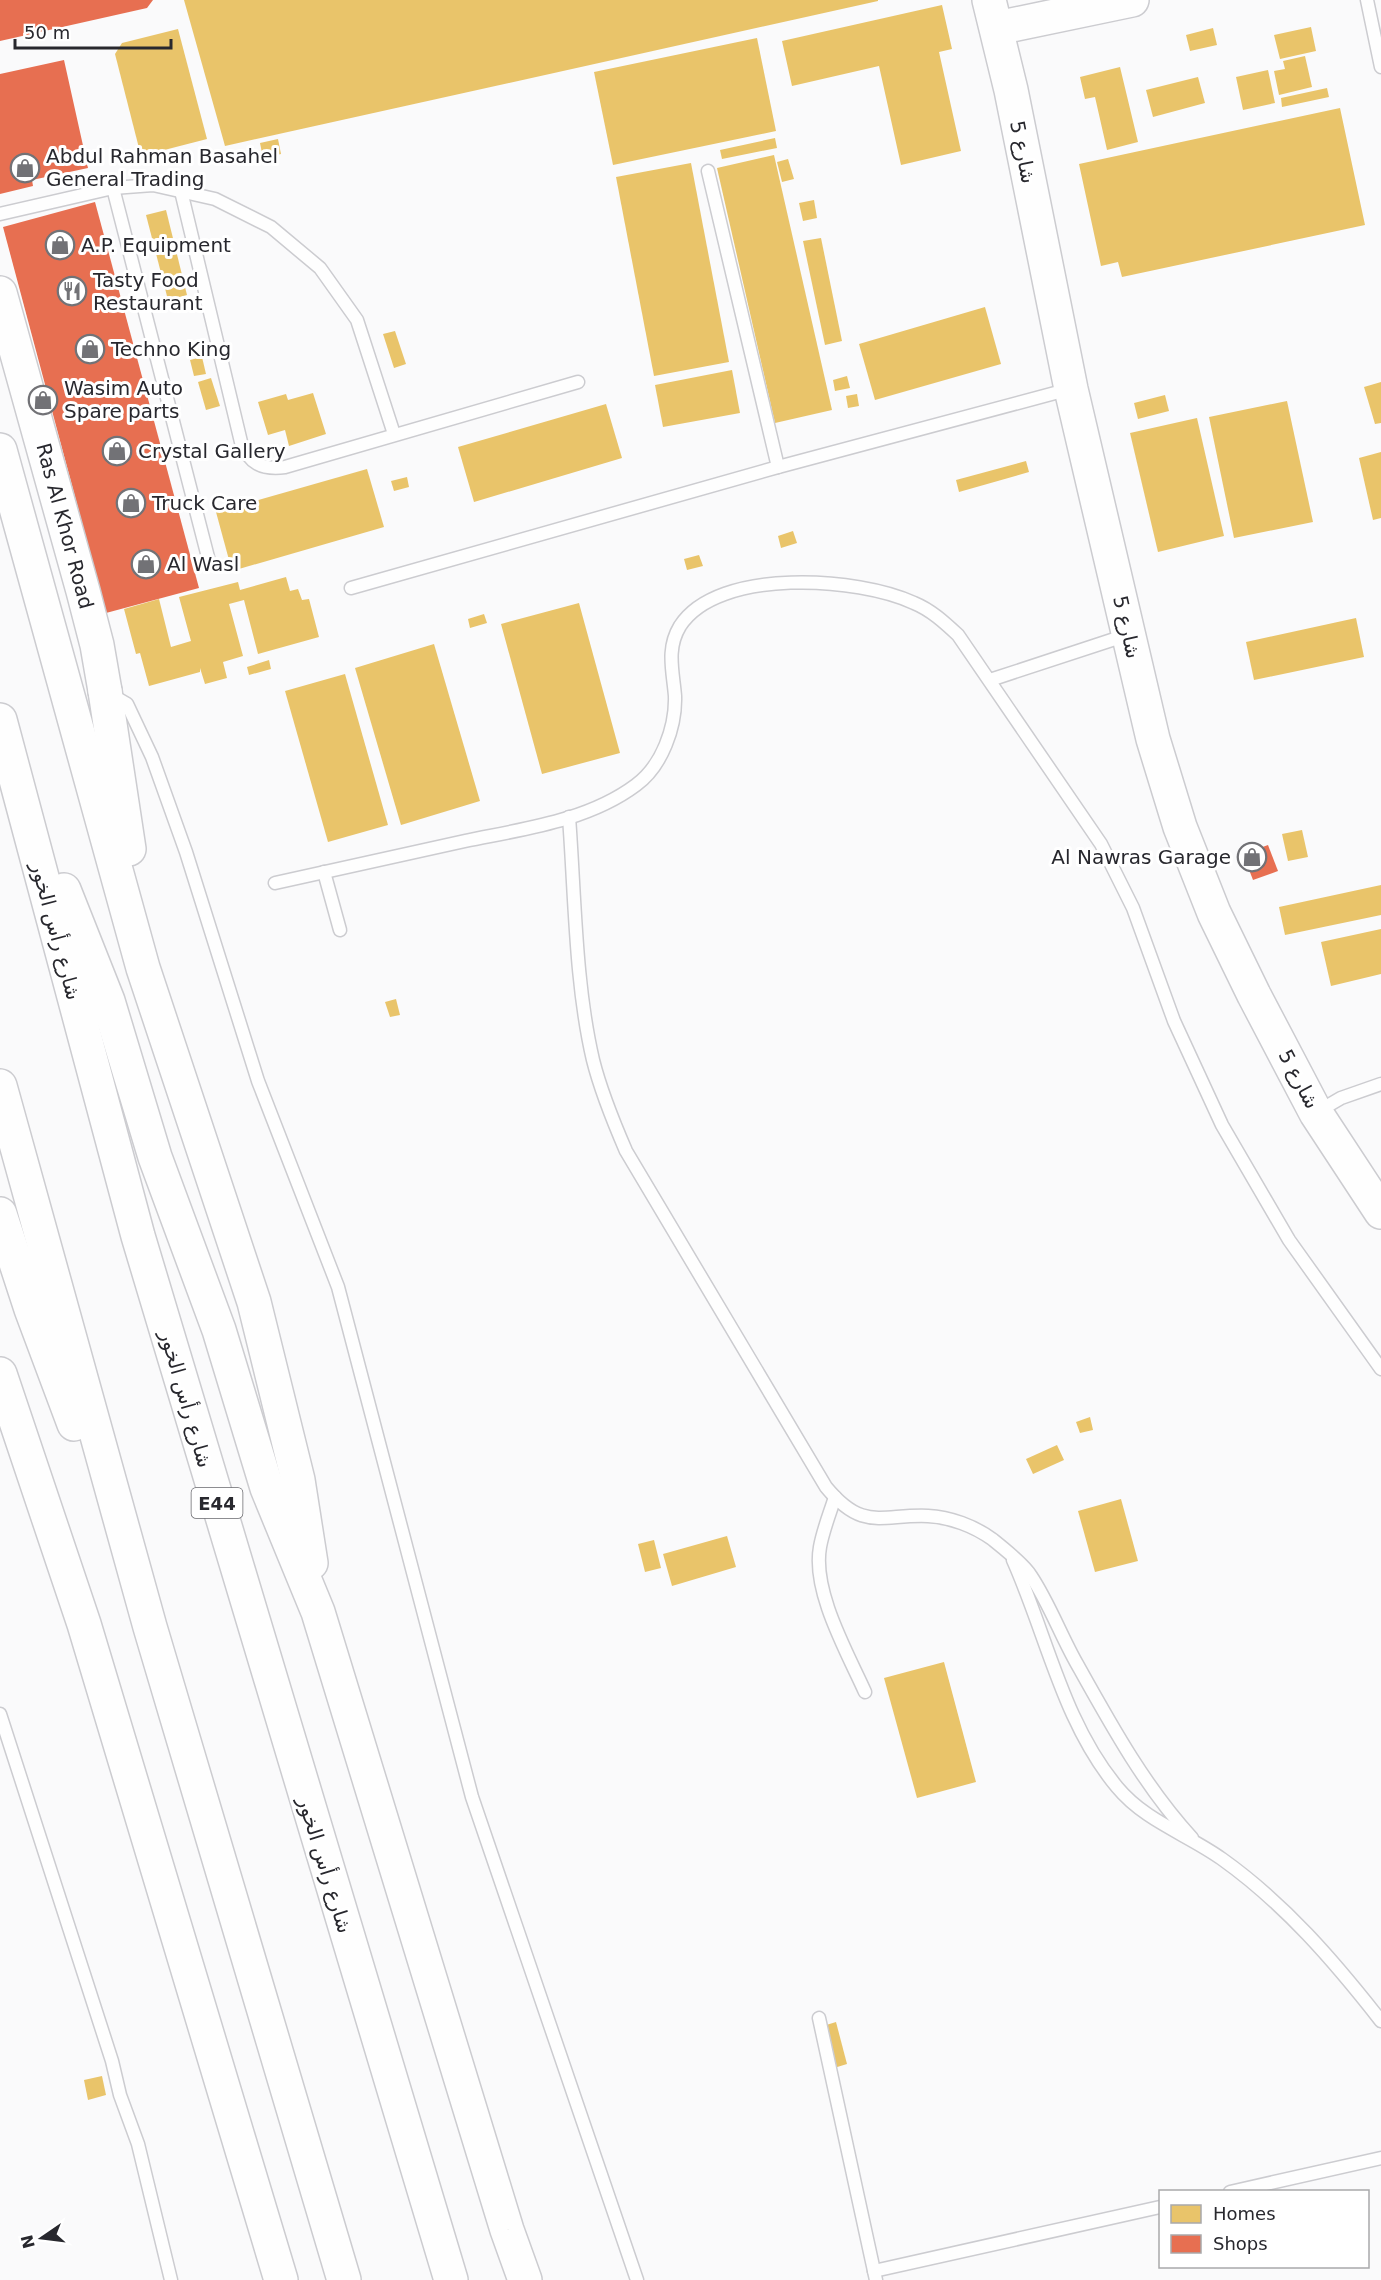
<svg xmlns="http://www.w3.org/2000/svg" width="1381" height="2280" font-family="'DejaVu Sans','Noto Sans Arabic',sans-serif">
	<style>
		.homes { fill: #e9c46a }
		.shops { fill: #e76f51 }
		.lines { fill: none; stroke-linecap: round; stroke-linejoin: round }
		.lane-casing { stroke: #ccccd0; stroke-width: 15 }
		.secondary-casing { stroke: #ccccd0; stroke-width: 36 }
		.highway-casing { stroke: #ccccd0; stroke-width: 36 }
		.lane { stroke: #fefefe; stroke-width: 12 }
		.secondary { stroke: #fefefe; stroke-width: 33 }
		.highway { stroke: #fefefe; stroke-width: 33 }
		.labels { text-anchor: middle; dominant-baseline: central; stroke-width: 6; stroke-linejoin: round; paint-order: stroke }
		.shield { fill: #fff; stroke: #68686d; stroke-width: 1.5 }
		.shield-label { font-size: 18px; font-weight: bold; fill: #28282e }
		.street-label { font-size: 20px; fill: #28282e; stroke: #fff }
		.poi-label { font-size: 20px; fill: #28282e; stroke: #fff; text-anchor: start }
	</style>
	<rect width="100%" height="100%" fill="#fafafb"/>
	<g class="homes">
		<polygon points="184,0 878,0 878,1 225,146"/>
		<polygon points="942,5 952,49 939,52 961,151 901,165 879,66 792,86 782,41"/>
		<polygon points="1311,27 1316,51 1280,59 1274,35"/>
		<polygon points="1213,28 1217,45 1190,51 1186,35"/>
		<polygon points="178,29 207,139 141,156 115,54 122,43"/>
		<polygon points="757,38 776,131 613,165 594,72"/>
		<polygon points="1305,56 1312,87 1279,95 1274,71 1285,69 1283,61"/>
		<polygon points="1120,67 1138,142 1107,150 1095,97 1085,99 1080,77"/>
		<polygon points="1268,70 1275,103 1243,110 1236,77"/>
		<polygon points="1198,77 1205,103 1153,117 1146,90"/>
		<polygon points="1327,88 1329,97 1282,107 1281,98"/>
		<polygon points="1340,108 1365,225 1122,277 1118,262 1101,266 1079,164"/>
		<polygon points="775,138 777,148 722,159 720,150"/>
		<polygon points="278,139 281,154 263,158 260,143"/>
		<polygon points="774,155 832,410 775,423 717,168"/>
		<polygon points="788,159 794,179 782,182 777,162"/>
		<polygon points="691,163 729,362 654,376 616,177"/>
		<polygon points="814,200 817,218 803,221 799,203"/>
		<polygon points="166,210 187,295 168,300 146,215"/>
		<polygon points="821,238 842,341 825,345 803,241"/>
		<polygon points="985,307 1001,364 875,400 859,344"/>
		<polygon points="395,331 406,364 394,368 383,334"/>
		<polygon points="202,357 206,374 194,376 190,360"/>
		<polygon points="732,370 740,413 663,427 655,385"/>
		<polygon points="847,376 850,388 835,391 833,380"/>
		<polygon points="211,378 220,406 206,410 198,382"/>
		<polygon points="1381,382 1381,423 1375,424 1364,387"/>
		<polygon points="313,393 326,434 289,446 285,430 268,435 258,402 286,394 288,400"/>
		<polygon points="857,394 859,406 848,408 846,396"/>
		<polygon points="1165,395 1169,411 1138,419 1134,403"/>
		<polygon points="1287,401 1313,522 1234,538 1209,417"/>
		<polygon points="606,404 622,458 474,502 458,447"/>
		<polygon points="1197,418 1224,536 1158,552 1130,433"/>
		<polygon points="1381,452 1381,518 1373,520 1359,458"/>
		<polygon points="1026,461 1029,472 959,492 956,480"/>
		<polygon points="367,469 384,527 232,571 216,512"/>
		<polygon points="407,477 409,487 394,491 391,481"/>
		<polygon points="793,531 797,543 781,548 778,536"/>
		<polygon points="699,555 703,566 687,570 684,559"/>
		<polygon points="286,577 290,591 298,589 302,600 309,599 319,637 258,654 244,600 229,604 243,656 223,662 227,678 205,684 200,668 200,672 149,686 140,653 136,654 124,609 159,599 171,647 191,641 179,597 238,582 240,590"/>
		<polygon points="579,603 620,753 542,774 501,624"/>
		<polygon points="484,614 487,623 470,628 468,619"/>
		<polygon points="1356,618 1364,657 1254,680 1246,642"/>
		<polygon points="434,644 480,801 401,825 355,668"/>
		<polygon points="269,660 271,669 249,675 247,667"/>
		<polygon points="345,674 388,825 328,842 285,691"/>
		<polygon points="1302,830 1308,857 1288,861 1282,834"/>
		<polygon points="1381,885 1381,915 1285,935 1279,907"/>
		<polygon points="1381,929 1381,974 1331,986 1321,942"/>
		<polygon points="396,999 400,1015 390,1017 385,1002"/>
		<polygon points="1090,1417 1093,1430 1080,1433 1076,1422"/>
		<polygon points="1057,1445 1064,1460 1033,1474 1026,1459"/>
		<polygon points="1121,1499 1138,1561 1095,1572 1078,1511"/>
		<polygon points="727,1536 736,1567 672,1586 663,1554"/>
		<polygon points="654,1540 661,1568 645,1572 638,1544"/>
		<polygon points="944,1662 976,1782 917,1798 884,1678"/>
		<polygon points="836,2022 847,2064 834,2068 823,2026"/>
		<polygon points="102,2076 106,2095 88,2100 84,2080"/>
	</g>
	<g class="shops">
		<polygon points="0,0 153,0 147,8 0,41"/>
		<polygon points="64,60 88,168 32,180 33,186 0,194 0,74"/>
		<polygon points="95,202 199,588 106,613 3,227"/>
		<polygon points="1268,845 1278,871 1253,880 1243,854"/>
	</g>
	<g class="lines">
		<g class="lane-casing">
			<g id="lane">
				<polyline points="1367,0 1381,67"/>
				<polyline points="708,171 778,467"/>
				<polyline points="113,188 209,561"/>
				<path d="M181,191L241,442C249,463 261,470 285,467L578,382"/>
				<polyline points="0,214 113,188 153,185 215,199 271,227 320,268 357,320 394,434"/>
				<polyline points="351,588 778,467 1070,389"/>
				<polyline points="990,680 1127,635"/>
				<polyline points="108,693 127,704 152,757 186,852 258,1081 338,1287 472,1797 637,2280"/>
				<path d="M569,817C575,896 575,983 593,1060C601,1092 613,1121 626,1151L826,1487C863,1532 881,1514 928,1516C950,1517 974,1526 992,1539C1002,1547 1025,1565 1031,1576C1049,1603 1061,1636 1077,1664C1111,1725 1145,1787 1192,1838"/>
				<polyline points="324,872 340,930"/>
				<path d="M275,883C338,869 402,855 465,841C523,829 588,821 636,785C662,766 676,727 675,696C673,671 666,649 680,626C718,567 859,577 914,603C931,610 944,622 958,635L1101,844L1133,908L1174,1021L1222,1125L1289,1240L1381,1369"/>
				<polyline points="1317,1112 1341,1098 1381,1084"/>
				<path d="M835,1497C830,1513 823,1530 820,1547C812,1591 847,1652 865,1692"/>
				<path d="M1013,1560C1047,1636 1063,1722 1117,1787C1145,1821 1187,1834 1222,1859C1285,1904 1334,1961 1381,2021"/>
				<polyline points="0,1714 112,2061 120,2095 138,2144 171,2280"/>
				<polyline points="819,2018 876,2280"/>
				<polyline points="1230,2192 1381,2158"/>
				<polyline points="874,2271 1160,2207"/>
			</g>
		</g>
		<g class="secondary-casing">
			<g id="secondary">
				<polyline points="989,0 1011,90 1071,389 1153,739 1180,827 1214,913 1254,995 1316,1113 1381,1212"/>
				<polyline points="997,28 1132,0"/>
				<polyline points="0,293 83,591 97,645 105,691"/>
			</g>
		</g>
		<g class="highway-casing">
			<g id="highway">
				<polyline points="0,450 143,968 254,1302 298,1480 311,1563"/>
				<polyline points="105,691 129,849"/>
				<polyline points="0,720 138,1236 451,2280"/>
				<polyline points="64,890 108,1001 155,1157 219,1330 267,1488 318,1612 507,2230 525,2280"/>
				<polyline points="0,1086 150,1627 344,2280"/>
				<polyline points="0,1214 31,1309 74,1424"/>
				<polyline points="0,1374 84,1624 281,2280"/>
			</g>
		</g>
		<use href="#lane" class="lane"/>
		<use href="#secondary" class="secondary"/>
		<use href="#highway" class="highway"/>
	</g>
	<defs>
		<g id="shop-ring" transform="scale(1.5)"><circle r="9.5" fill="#fff" stroke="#727276" stroke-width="1.5"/><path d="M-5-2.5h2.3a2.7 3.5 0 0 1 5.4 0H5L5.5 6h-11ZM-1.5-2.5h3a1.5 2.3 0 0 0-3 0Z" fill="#727276"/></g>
		<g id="restaurant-ring" transform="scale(1.5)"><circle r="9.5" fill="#fff" stroke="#727276" stroke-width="1.5"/><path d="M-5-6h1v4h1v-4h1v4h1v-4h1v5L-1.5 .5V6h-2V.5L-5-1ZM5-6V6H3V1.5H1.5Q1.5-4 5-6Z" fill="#727276"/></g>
	</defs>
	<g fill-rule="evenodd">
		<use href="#shop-ring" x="25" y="168"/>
		<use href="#shop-ring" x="60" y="245"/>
		<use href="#restaurant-ring" x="72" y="291"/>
		<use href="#shop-ring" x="90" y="349"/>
		<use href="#shop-ring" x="43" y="400"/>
		<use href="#shop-ring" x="117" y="451"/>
		<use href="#shop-ring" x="131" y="503"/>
		<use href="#shop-ring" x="146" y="564"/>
		<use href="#shop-ring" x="1252" y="857"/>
	</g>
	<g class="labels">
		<rect class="shield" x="191.5" y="1488" width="51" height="30" rx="4.5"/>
		<g class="shield-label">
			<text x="217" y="1503">E44</text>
		</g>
		<g class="street-label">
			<text transform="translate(1023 152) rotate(79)">شارع 5</text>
			<text transform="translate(65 526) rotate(75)">Ras Al Khor Road</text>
			<text transform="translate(1127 627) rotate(77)">شارع 5</text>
			<text transform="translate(56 931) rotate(75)">شارع رأس الخور</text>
			<text transform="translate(1299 1079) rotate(62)">شارع 5</text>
			<text transform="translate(186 1399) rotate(74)">شارع رأس الخور</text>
			<text transform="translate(325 1865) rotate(73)">شارع رأس الخور</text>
		</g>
		<g class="poi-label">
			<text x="46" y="156">Abdul Rahman Basahel<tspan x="46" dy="23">General Trading</tspan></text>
			<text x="81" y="245">A.P. Equipment</text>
			<text x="93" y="280">Tasty Food<tspan x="93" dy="23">Restaurant</tspan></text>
			<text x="111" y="349">Techno King</text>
			<text x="64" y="388">Wasim Auto<tspan x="64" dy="23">Spare parts</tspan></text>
			<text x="138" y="451">Crystal Gallery</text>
			<text x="152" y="503">Truck Care</text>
			<text x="167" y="564">Al Wasl</text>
			<text x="1231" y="857" text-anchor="end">Al Nawras Garage</text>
		</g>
	</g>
	<rect x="1159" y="2190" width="210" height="78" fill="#ffffff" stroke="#a9a9ab" stroke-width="1.5"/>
	<rect x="1171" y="2205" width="30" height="18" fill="#e9c46a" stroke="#a9a9ab" stroke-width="1.5"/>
	<text x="1213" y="2220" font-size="18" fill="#28282e">Homes</text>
	<rect x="1171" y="2235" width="30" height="18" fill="#e76f51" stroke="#a9a9ab" stroke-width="1.5"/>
	<text x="1213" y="2250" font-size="18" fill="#28282e">Shops</text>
	<g transform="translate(42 2238) rotate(256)" stroke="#ffffff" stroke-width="4.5" paint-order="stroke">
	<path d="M0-4.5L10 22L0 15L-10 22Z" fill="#28282e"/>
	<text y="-9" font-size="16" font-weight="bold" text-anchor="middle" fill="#28282e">N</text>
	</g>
	<path d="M15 39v9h156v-9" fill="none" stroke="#28282e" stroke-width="3"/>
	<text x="24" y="39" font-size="18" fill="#28282e" stroke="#ffffff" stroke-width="4.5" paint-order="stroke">50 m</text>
</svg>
